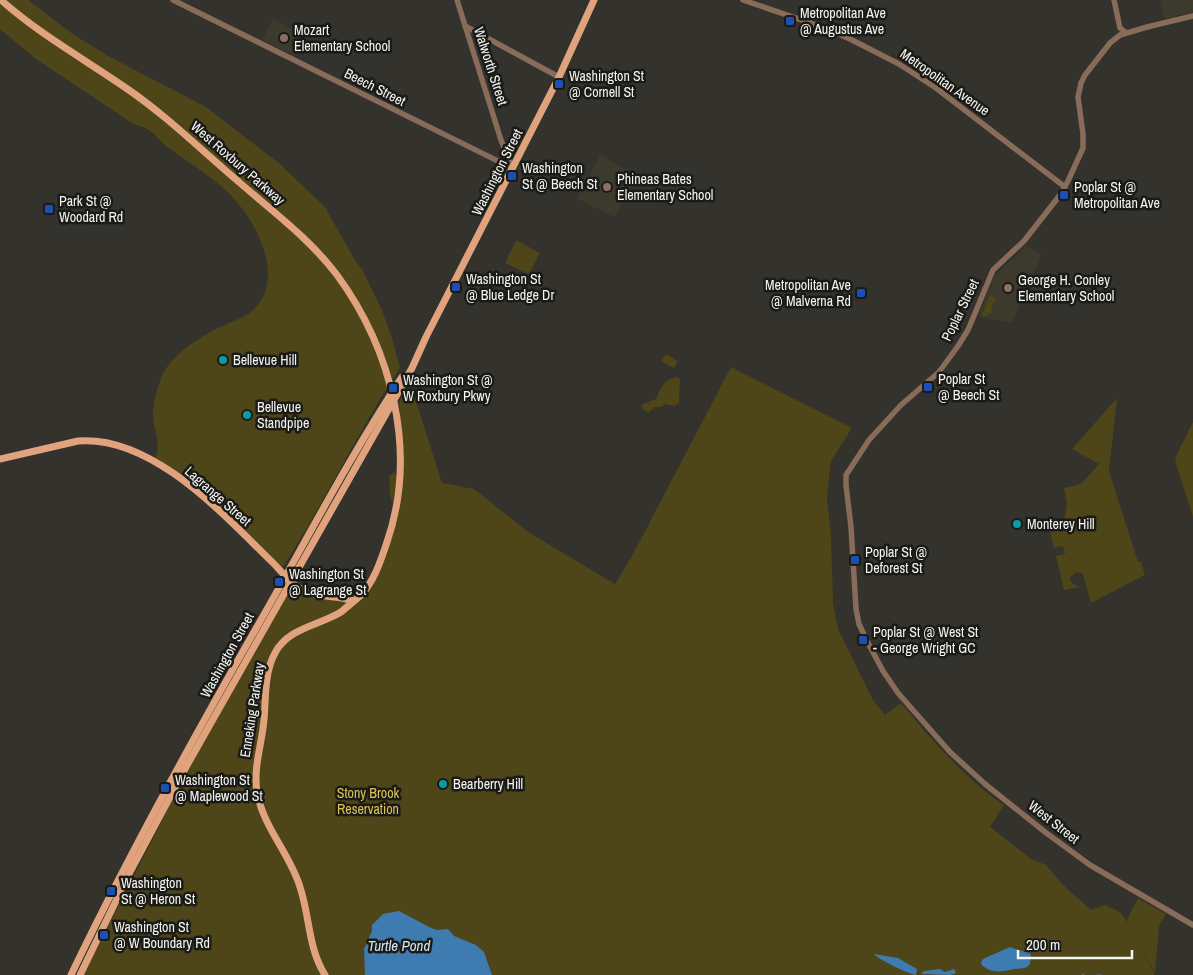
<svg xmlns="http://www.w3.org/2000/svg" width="1193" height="975" font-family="'Archivo Narrow',sans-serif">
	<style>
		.built { fill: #3c392d }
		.green { fill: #4e4518 }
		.water { fill: #3e7bb1 }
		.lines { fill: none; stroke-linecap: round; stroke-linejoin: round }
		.stream { stroke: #3e7bb1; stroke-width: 1 }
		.minor { stroke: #896b59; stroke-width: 5.5 }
		.major { stroke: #e0a37d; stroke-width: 7 }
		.transit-dot { fill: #1a4fb4; stroke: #1a1a17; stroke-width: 2 }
		.education-dot { fill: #8d6e63; stroke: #1a1a17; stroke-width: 2 }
		.culture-dot { fill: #0f9aa8; stroke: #1a1a17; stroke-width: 2 }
		.labels { text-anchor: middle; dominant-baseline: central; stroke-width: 5; stroke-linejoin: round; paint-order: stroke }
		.poi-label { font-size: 14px; fill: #f4f4f0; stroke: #1a1a17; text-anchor: start }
		.street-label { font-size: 14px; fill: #f4f4f0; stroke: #1a1a17 }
		.park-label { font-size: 14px; fill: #ddc452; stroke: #1a1a17 }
		.water-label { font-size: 15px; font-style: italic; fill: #d5e5f4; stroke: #1a1a17 }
	</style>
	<rect width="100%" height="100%" fill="#33322c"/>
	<g class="built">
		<polygon points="1160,0 1193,0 1193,12 1165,19"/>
		<polygon points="273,19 305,35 294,56 262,40"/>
		<polygon points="600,155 637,175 615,217 577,199"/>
		<polygon points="1026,246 1042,254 1012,323 980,317 979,314 995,275"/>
	</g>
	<g class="green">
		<path d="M0,0H28L74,35L110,57L206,107L280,164L325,207L355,260L363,271L382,310L392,338L400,368C357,432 325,503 282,568L243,530L155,458C162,444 153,429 153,414C153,402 158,384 163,374C173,353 204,334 225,325C234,320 244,318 252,311C290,276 252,212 221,186C203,171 184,159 166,146C160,141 155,134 149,130C144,127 137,125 132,123L36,59L0,29Z"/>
		<polygon points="521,162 536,171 533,176 519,169"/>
		<polygon points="516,240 540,253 529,274 505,263"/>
		<polygon points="990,295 996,298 991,308 992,312 983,318 983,312"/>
		<polygon points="666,354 678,361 674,368 661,361"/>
		<path d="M731,367L852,428L831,461L827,498L831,536L833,603L838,629L873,700L885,715L901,703C931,739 965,779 1004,805L990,827L1031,859L1046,865L1063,885L1091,910L1105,905L1120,912L1128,923L1127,920L1138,898L1166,914L1159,926L1155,973L1140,946L1155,975H83L192,762L296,580L299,585L307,590L334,593L352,590L368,583L390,535L400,463L404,453L399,403L406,388L414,395L442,483L474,489L528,532L615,584L632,556Z"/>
		<path d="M678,377L680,380L679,403L675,406L665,404L661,407H655L648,413L642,408L641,405L656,399C661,388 664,378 678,377Z"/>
		<polygon points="1117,398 1109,471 1138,562 1141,562 1145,575 1091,603 1083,574 1076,572 1070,578 1072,583 1079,587 1064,590 1056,556 1065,554 1063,546 1054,548 1048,523 1052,519 1056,528 1063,528 1067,504 1064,488 1081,484 1099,464 1072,449"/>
		<polygon points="1193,422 1193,517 1175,461 1177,454"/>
		<polygon points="394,472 398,478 392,505 390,492 389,476"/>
	</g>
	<g class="water">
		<polygon points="399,911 431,928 438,930 448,929 454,936 476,945 484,952 492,975 365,975 364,949 372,931 372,925 383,914"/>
		<path d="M1010,947L1031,954L1030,964C1026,969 1022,968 1015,969C1003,971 991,975 981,964L982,960L985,958Z"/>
		<path d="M874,954L898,958L917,969L916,975C909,974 879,960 874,954Z"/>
		<polygon points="940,969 945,972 954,969 956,973 950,975 921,974 924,971"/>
	</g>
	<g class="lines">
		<g class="stream">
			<polyline points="1082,974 1084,975"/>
			<polyline points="1097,975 1101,975"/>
		</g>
		<g class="minor">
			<polyline points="173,0 512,168"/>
			<polyline points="457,0 501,140 512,168"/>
			<polyline points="743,0 825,28 852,40 899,64 936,88 1065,187"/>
			<polyline points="1114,0 1120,28 1125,32"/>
			<polyline points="1193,16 1147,27 1120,35 1110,43 1085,75 1081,83 1078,97 1083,134 1083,148 1068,181 1060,195 1024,241 993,270 968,330 958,346 939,372 901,405 869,440 846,475 846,485 851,527 856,609 859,624 867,641 883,671 898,693 950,752 985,784 1045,832 1090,865 1193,925"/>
			<polyline points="465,26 559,77"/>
		</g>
		<g class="major">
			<path d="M1,0C39,34 84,59 126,88C167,116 201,150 239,182C273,212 309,238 337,275C392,350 418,452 387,542C381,560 374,582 360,596C354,601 347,607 341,612C318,626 288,628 275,653C264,673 266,698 264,720C262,744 253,767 257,792C263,827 290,854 300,887C310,917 308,948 325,975"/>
			<path d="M0,459L78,441C151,435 221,512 269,559C279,568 288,581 299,588C315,599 336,594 353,601"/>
			<path d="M71,975C127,858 190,744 254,632C303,547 348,459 402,377"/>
			<polyline points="80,975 131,870 186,767 412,368 426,337 559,77 594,0"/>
		</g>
	</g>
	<g class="transit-dot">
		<rect x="785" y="16" width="10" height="10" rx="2.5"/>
		<rect x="554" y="79" width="10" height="10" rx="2.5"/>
		<rect x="507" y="171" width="10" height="10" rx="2.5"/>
		<rect x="1059" y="190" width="10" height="10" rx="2.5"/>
		<rect x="44" y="204" width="10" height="10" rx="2.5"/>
		<rect x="451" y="282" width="10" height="10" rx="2.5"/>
		<rect x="856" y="288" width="10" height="10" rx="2.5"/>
		<rect x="923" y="382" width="10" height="10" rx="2.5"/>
		<rect x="388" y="383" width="10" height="10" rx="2.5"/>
		<rect x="850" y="555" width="10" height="10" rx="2.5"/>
		<rect x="274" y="577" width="10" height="10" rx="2.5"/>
		<rect x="858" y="635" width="10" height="10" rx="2.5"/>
		<rect x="160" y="783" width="10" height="10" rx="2.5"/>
		<rect x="106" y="886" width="10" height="10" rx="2.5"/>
		<rect x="99" y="930" width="10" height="10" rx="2.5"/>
	</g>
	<g class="education-dot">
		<circle cx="284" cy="38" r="5"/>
		<circle cx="607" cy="187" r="5"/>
		<circle cx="1008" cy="288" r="5"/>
	</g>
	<g class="culture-dot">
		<circle cx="223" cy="360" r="5"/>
		<circle cx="247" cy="415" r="5"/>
		<circle cx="1017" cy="524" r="5"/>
		<circle cx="443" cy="784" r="5"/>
	</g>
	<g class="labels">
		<g class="poi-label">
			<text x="800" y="13">Metropolitan Ave<tspan x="800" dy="16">@ Augustus Ave</tspan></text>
			<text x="294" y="30">Mozart<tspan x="294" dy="16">Elementary School</tspan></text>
			<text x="569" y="76">Washington St<tspan x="569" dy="16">@ Cornell St</tspan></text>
			<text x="522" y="168">Washington<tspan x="522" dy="16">St @ Beech St</tspan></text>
			<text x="617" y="179">Phineas Bates<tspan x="617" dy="16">Elementary School</tspan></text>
			<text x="1074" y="187">Poplar St @<tspan x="1074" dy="16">Metropolitan Ave</tspan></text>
			<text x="59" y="201">Park St @<tspan x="59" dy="16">Woodard Rd</tspan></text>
			<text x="466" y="279">Washington St<tspan x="466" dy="16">@ Blue Ledge Dr</tspan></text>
			<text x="1018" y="280">George H. Conley<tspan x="1018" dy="16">Elementary School</tspan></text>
			<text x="851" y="285" text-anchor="end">Metropolitan Ave<tspan x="851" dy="16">@ Malverna Rd</tspan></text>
			<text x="233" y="360">Bellevue Hill</text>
			<text x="938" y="379">Poplar St<tspan x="938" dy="16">@ Beech St</tspan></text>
			<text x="403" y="380">Washington St @<tspan x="403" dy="16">W Roxbury Pkwy</tspan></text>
			<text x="257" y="407">Bellevue<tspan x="257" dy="16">Standpipe</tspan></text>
			<text x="1027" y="524">Monterey Hill</text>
			<text x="865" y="552">Poplar St @<tspan x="865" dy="16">Deforest St</tspan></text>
			<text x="289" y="574">Washington St<tspan x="289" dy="16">@ Lagrange St</tspan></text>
			<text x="873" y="632">Poplar St @ West St<tspan x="873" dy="16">- George Wright GC</tspan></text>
			<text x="175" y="780">Washington St<tspan x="175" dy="16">@ Maplewood St</tspan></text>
			<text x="453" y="784">Bearberry Hill</text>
			<text x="121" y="883">Washington<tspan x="121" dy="16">St @ Heron St</tspan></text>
			<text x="114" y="927">Washington St<tspan x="114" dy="16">@ W Boundary Rd</tspan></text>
		</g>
		<g class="street-label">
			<text transform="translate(491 66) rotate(72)">Walworth Street</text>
			<text transform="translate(945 82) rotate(35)">Metropolitan Avenue</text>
			<text transform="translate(375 87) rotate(27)">Beech Street</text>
			<text transform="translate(238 163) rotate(41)">West Roxbury Parkway</text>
			<text transform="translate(497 172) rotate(-63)">Washington Street</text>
			<text transform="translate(960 310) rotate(-64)">Poplar Street</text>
			<text transform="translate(218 496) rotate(41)">Lagrange Street</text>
			<text transform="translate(227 655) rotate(-61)">Washington Street</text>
			<text transform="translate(252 710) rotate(-81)">Enneking Parkway</text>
			<text transform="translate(1054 822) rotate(38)">West Street</text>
		</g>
		<g class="park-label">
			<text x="368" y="793">Stony Brook<tspan x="368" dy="16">Reservation</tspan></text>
		</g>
		<g class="water-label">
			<text x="399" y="945">Turtle Pond</text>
		</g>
	</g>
	<path d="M1018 950v8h114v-8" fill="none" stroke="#f4f4f0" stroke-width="2.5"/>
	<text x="1026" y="950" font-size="15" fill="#f4f4f0" stroke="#1a1a17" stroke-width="4" paint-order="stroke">200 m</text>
</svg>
